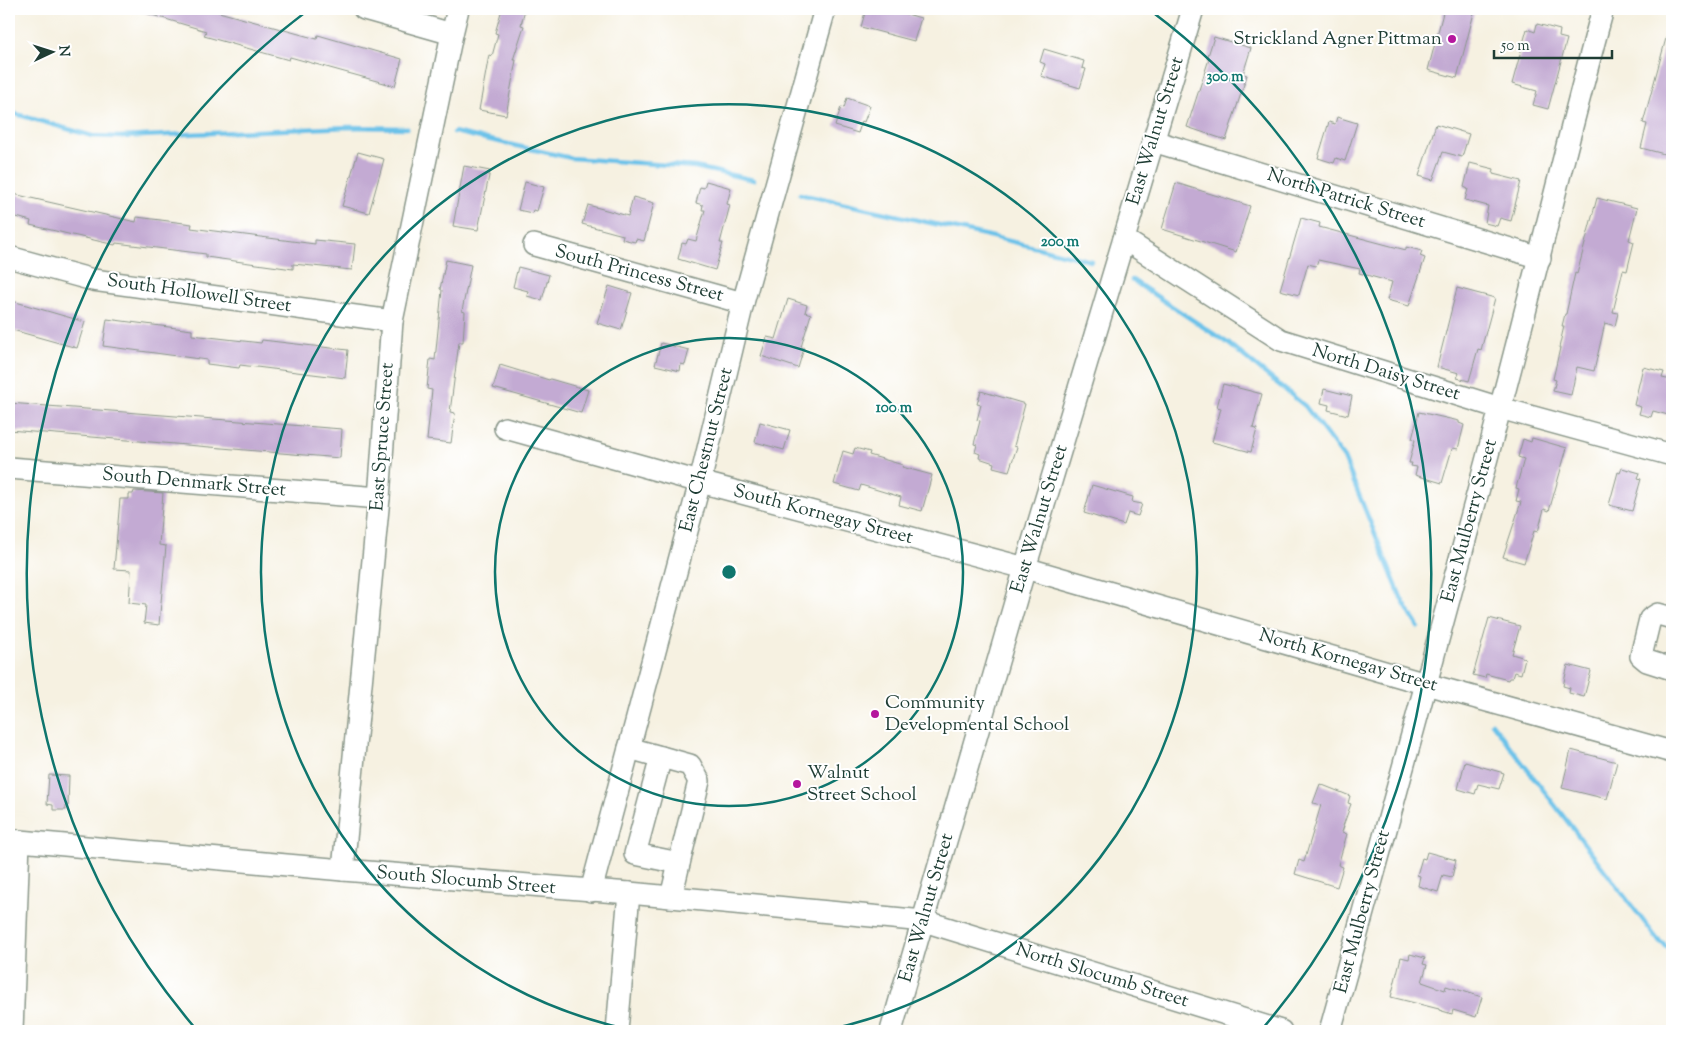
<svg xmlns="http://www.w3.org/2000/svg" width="1681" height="1040" font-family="'Sorts Mill Goudy',serif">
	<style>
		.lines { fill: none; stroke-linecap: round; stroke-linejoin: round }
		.stream { stroke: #6cc2e9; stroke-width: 4.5 }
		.building { fill: #c3aad3 }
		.minor-casing { stroke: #8a978a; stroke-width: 24 }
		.minor { stroke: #fff; stroke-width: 21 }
		.ring { fill: none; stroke: #0f766e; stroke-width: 2.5 }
		.poi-dot { fill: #b5179e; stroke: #fff; stroke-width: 2 }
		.labels { text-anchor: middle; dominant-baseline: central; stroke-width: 4; stroke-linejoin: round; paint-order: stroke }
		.poi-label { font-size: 19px; fill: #1f3d34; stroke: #fff; text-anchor: start }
		.street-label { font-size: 19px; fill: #1f3d34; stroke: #fff }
		.centre { fill: #0f766e; stroke: #fff; stroke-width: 2.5 }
		.ring-label { font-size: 15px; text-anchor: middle; font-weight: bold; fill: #0f766e; stroke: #fff; stroke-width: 4; stroke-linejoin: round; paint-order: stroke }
	</style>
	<rect width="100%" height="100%" fill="#fff"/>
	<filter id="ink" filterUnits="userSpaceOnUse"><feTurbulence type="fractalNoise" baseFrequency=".02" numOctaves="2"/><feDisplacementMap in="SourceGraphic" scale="10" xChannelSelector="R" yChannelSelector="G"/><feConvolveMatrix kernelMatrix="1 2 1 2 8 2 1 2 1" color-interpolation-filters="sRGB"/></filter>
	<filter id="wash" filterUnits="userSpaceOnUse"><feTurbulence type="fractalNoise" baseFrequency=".0096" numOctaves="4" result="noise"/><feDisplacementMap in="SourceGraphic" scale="20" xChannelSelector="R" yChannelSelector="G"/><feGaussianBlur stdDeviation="1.12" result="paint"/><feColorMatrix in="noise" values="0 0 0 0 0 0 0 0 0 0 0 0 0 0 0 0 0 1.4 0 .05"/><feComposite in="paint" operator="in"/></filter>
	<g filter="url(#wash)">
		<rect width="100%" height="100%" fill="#f6f1e1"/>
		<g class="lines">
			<g class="stream">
				<polyline points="9,112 92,136 119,137 349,127 407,128"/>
				<polyline points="454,132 571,158 695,167 754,180"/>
				<polyline points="800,194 989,236 1091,261"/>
				<polyline points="1132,280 1229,344 1305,406 1344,458 1402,600 1418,627"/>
				<polyline points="1492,723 1658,940 1672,951"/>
			</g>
		</g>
		<g id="blocks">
			<g class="building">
				<polygon points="142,9 208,9 317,39 318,35 402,59 395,86 290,57 289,60 204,36 206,31 142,12"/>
				<polygon points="502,9 525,9 521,25 524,26 513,60 516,60 506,115 479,110 489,55 492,56 498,34 495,33"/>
				<polygon points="866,9 888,9 921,18 914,41 861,27"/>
				<polygon points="1444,9 1475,9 1457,78 1428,70"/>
				<polygon points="1537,24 1560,30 1559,37 1567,39 1548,109 1533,105 1537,91 1512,84 1527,29 1535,32"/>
				<polygon points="1668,31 1672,31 1672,156 1641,148 1647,124 1643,123"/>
				<polygon points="1214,37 1251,48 1243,74 1247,75 1226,140 1187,127 1209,59 1207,59"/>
				<polygon points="1044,49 1084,61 1082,68 1086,69 1080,88 1041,76 1045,64 1040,62"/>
				<polygon points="847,98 870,106 864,122 862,121 858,133 835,126 841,107 844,108"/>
				<polygon points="1337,117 1357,123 1345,161 1336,158 1334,163 1318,158 1329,122 1335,124"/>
				<polygon points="1436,124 1469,134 1462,157 1443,152 1433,180 1419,176"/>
				<polygon points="358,152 384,159 369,213 342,206"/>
				<polygon points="1470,163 1494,169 1493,174 1521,181 1511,221 1500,218 1497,226 1485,223 1488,206 1465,200 1468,189 1464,187"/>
				<polygon points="464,166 490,171 478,230 453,226"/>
				<polygon points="706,181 731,188 727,204 730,205 720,243 723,243 715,270 678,259 682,243 686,244 688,239 696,241 705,210 702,210 703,205 696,203 700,187 704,188"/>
				<polygon points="525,182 544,187 537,211 533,210 532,213 518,210"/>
				<polygon points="1176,183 1250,206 1236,252 1162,229"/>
				<polygon points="9,193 136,222 137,217 192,224 191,228 315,244 315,240 355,244 352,270 293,264 293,269 206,257 206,254 116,243 115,245 30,225 31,221 9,215"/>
				<polygon points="633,197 654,203 644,241 636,239 635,242 622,239 623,235 582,224 588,205 628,216"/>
				<polygon points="1597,198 1637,208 1629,240 1634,242 1627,271 1623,270 1613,312 1618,313 1615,326 1605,323 1594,371 1577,367 1571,395 1553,391 1556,380 1553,379 1560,348 1559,348 1564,326 1562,326 1565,314 1566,314 1575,273 1577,274"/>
				<polygon points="1301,218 1320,223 1319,227 1406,250 1406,247 1422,251 1420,256 1425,258 1409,306 1387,300 1392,282 1359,273 1360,269 1318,260 1316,266 1308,264 1299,295 1280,290"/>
				<polygon points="446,260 471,265 462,311 465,312 463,342 459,342 450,412 455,413 451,443 427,440 432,390 427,389 430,359 435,360 442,290 440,289"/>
				<polygon points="518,267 549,275 542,300 527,296 528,291 513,287"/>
				<polygon points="609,286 632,293 621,330 597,323"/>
				<polygon points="1457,288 1495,298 1481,350 1478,349 1469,381 1457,378 1459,373 1437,367"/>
				<polygon points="788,299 807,305 805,312 811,314 801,347 804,348 798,368 761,356 767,337 776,339"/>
				<polygon points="9,300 85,322 77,348 9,329"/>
				<polygon points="107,319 192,330 192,335 261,343 262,340 348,350 345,378 240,365 239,368 207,364 207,360 103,346"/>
				<polygon points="661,343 689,350 685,365 681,364 680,371 655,365"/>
				<polygon points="500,365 549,380 550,379 588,390 581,413 493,388"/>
				<polygon points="1643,367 1664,372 1662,378 1672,380 1672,416 1653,411 1651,417 1639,414 1641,407 1634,405"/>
				<polygon points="1223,384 1262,394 1253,428 1257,429 1251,452 1212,442 1221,408 1217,407"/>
				<polygon points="1324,389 1352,396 1348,415 1328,410 1329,405 1321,403"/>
				<polygon points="981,391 1025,404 1014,446 1017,447 1009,471 993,467 994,463 979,458 980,454 975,452 977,445 974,444 980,421 977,420 981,405 977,404"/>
				<polygon points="9,403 342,429 340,458 9,430"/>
				<polygon points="1419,412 1459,421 1459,423 1464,425 1458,449 1453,448 1452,449 1442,483 1415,475 1417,467 1411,466 1412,463 1409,463 1415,440 1412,439"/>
				<polygon points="760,422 790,430 784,450 755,442"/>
				<polygon points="1532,438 1567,448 1549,511 1544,509 1538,532 1534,531 1524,563 1503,557 1521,502 1516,501 1519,489 1516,488 1524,459 1518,457 1523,439 1531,442"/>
				<polygon points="855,448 870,452 869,455 903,465 902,467 932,475 922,511 899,505 901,497 861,485 859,491 834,484 843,451 853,454"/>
				<polygon points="1622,468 1640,473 1638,478 1641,479 1632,511 1609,505 1618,472 1620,473"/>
				<polygon points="1092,485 1133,497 1132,502 1142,504 1138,516 1128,513 1124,525 1084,513"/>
				<polygon points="134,491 163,493 159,545 166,546 159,625 144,623 146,605 129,603 131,570 114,569 120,499 129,499 129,494 133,494"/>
				<polygon points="1489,618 1520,626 1512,654 1525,658 1521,674 1514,672 1512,678 1509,678 1508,680 1486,674 1485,678 1473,675"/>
				<polygon points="1568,665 1591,671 1584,697 1569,693 1570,688 1563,686"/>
				<polygon points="1571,750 1617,762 1607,799 1562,788"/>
				<polygon points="1465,762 1504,773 1499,789 1478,784 1475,794 1458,789"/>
				<polygon points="49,775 69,776 68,806 66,805 66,810 53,810 53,805 47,804"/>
				<polygon points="1320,784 1350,796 1348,803 1351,804 1343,826 1344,826 1342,832 1347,834 1338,865 1343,867 1337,887 1295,874 1299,860 1304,862 1321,805 1313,803"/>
				<polygon points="1427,852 1456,860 1452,877 1443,875 1438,892 1418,886 1420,876 1417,875 1422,858 1425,859"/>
				<polygon points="1410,954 1425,958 1423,964 1427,965 1422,982 1445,990 1446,986 1482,997 1476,1017 1453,1010 1452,1014 1439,1010 1439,1009 1391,997 1401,957 1409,959"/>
			</g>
		</g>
	</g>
	<g filter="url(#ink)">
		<use href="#blocks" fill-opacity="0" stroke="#8a978a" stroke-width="1"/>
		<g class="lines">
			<g class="minor-casing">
				<g id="minor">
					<polyline points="364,9 452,34"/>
					<polyline points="1153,141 1540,258"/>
					<polyline points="1124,239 1281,340 1500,408 1672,455"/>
					<polyline points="534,245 743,303"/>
					<polyline points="9,257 93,280 392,321"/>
					<polyline points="505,428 700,482 1025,568 1426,684 1672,752"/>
					<polyline points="9,468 379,498"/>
					<polyline points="1672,618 1658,614 1650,619 1641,656 1647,661 1672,669"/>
					<polyline points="629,748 690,765 699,781 671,897"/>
					<polyline points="661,757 635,854 679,863"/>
					<polyline points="9,840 343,870 629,893 924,921 1281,1031"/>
					<polyline points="343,870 379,498 392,321 452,34 458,9"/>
					<polyline points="591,891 700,482 743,303 825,9"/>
					<polyline points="12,1031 19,841"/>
					<polyline points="617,1031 629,893"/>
					<polyline points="891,1031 1025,568 1193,9"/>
					<path d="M1330,1031C1388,823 1446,614 1501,405C1536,273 1567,140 1603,9"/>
				</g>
			</g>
			<use href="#minor" class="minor"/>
		</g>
	</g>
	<g class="ring">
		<circle cx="729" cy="572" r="234"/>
		<path d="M636 1031A468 468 0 1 1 822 1031"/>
		<path d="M195 1028A702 702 0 0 1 307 11M1151 11A702 702 0 0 1 1263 1028"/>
	</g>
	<g class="poi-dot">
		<circle cx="1452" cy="39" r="5"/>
		<circle cx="875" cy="714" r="5"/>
		<circle cx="797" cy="784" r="5"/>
	</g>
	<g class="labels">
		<g class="poi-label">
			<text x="1442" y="39" text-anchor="end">Strickland Agner Pittman</text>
			<text x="885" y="703">Community<tspan x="885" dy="22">Developmental School</tspan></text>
			<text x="807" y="773">Walnut<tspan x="807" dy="22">Street School</tspan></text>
		</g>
		<g class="street-label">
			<text transform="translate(1156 131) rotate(-73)">East Walnut Street</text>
			<text transform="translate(1346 199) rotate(17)">North Patrick Street</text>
			<text transform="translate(639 274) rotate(15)">South Princess Street</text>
			<text transform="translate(199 294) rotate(8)">South Hollowell Street</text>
			<text transform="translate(1386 373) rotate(17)">North Daisy Street</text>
			<text transform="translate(383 437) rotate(-86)">East Spruce Street</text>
			<text transform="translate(707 450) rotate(-76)">East Chestnut Street</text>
			<text transform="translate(194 483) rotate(5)">South Denmark Street</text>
			<text transform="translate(823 515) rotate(15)">South Kornegay Street</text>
			<text transform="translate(1040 519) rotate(-73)">East Walnut Street</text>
			<text transform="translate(1470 521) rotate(-75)">East Mulberry Street</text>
			<text transform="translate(1348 661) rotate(16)">North Kornegay Street</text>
			<text transform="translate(466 881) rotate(5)">South Slocumb Street</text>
			<text transform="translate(927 908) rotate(-74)">East Walnut Street</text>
			<text transform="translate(1363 912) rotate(-75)">East Mulberry Street</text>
			<text transform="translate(1102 976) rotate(17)">North Slocumb Street</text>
		</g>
	</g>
	<circle cx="729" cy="572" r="8" class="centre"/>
	<g class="ring-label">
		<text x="1225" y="81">300 m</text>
		<text x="1060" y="246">200 m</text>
		<text x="894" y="412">100 m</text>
	</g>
	<rect width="1681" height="1040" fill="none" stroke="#fff" stroke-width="30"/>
	<g transform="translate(52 52) rotate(86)" stroke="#ffffff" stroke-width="4" paint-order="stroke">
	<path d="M0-4L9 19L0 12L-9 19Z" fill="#1f3d34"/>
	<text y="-8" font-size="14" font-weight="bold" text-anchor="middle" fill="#1f3d34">N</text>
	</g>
	<path d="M1494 50v8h118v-8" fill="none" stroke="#1f3d34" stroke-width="2.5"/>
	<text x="1501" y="50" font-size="15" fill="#1f3d34" stroke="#ffffff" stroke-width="4" paint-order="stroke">50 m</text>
</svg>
